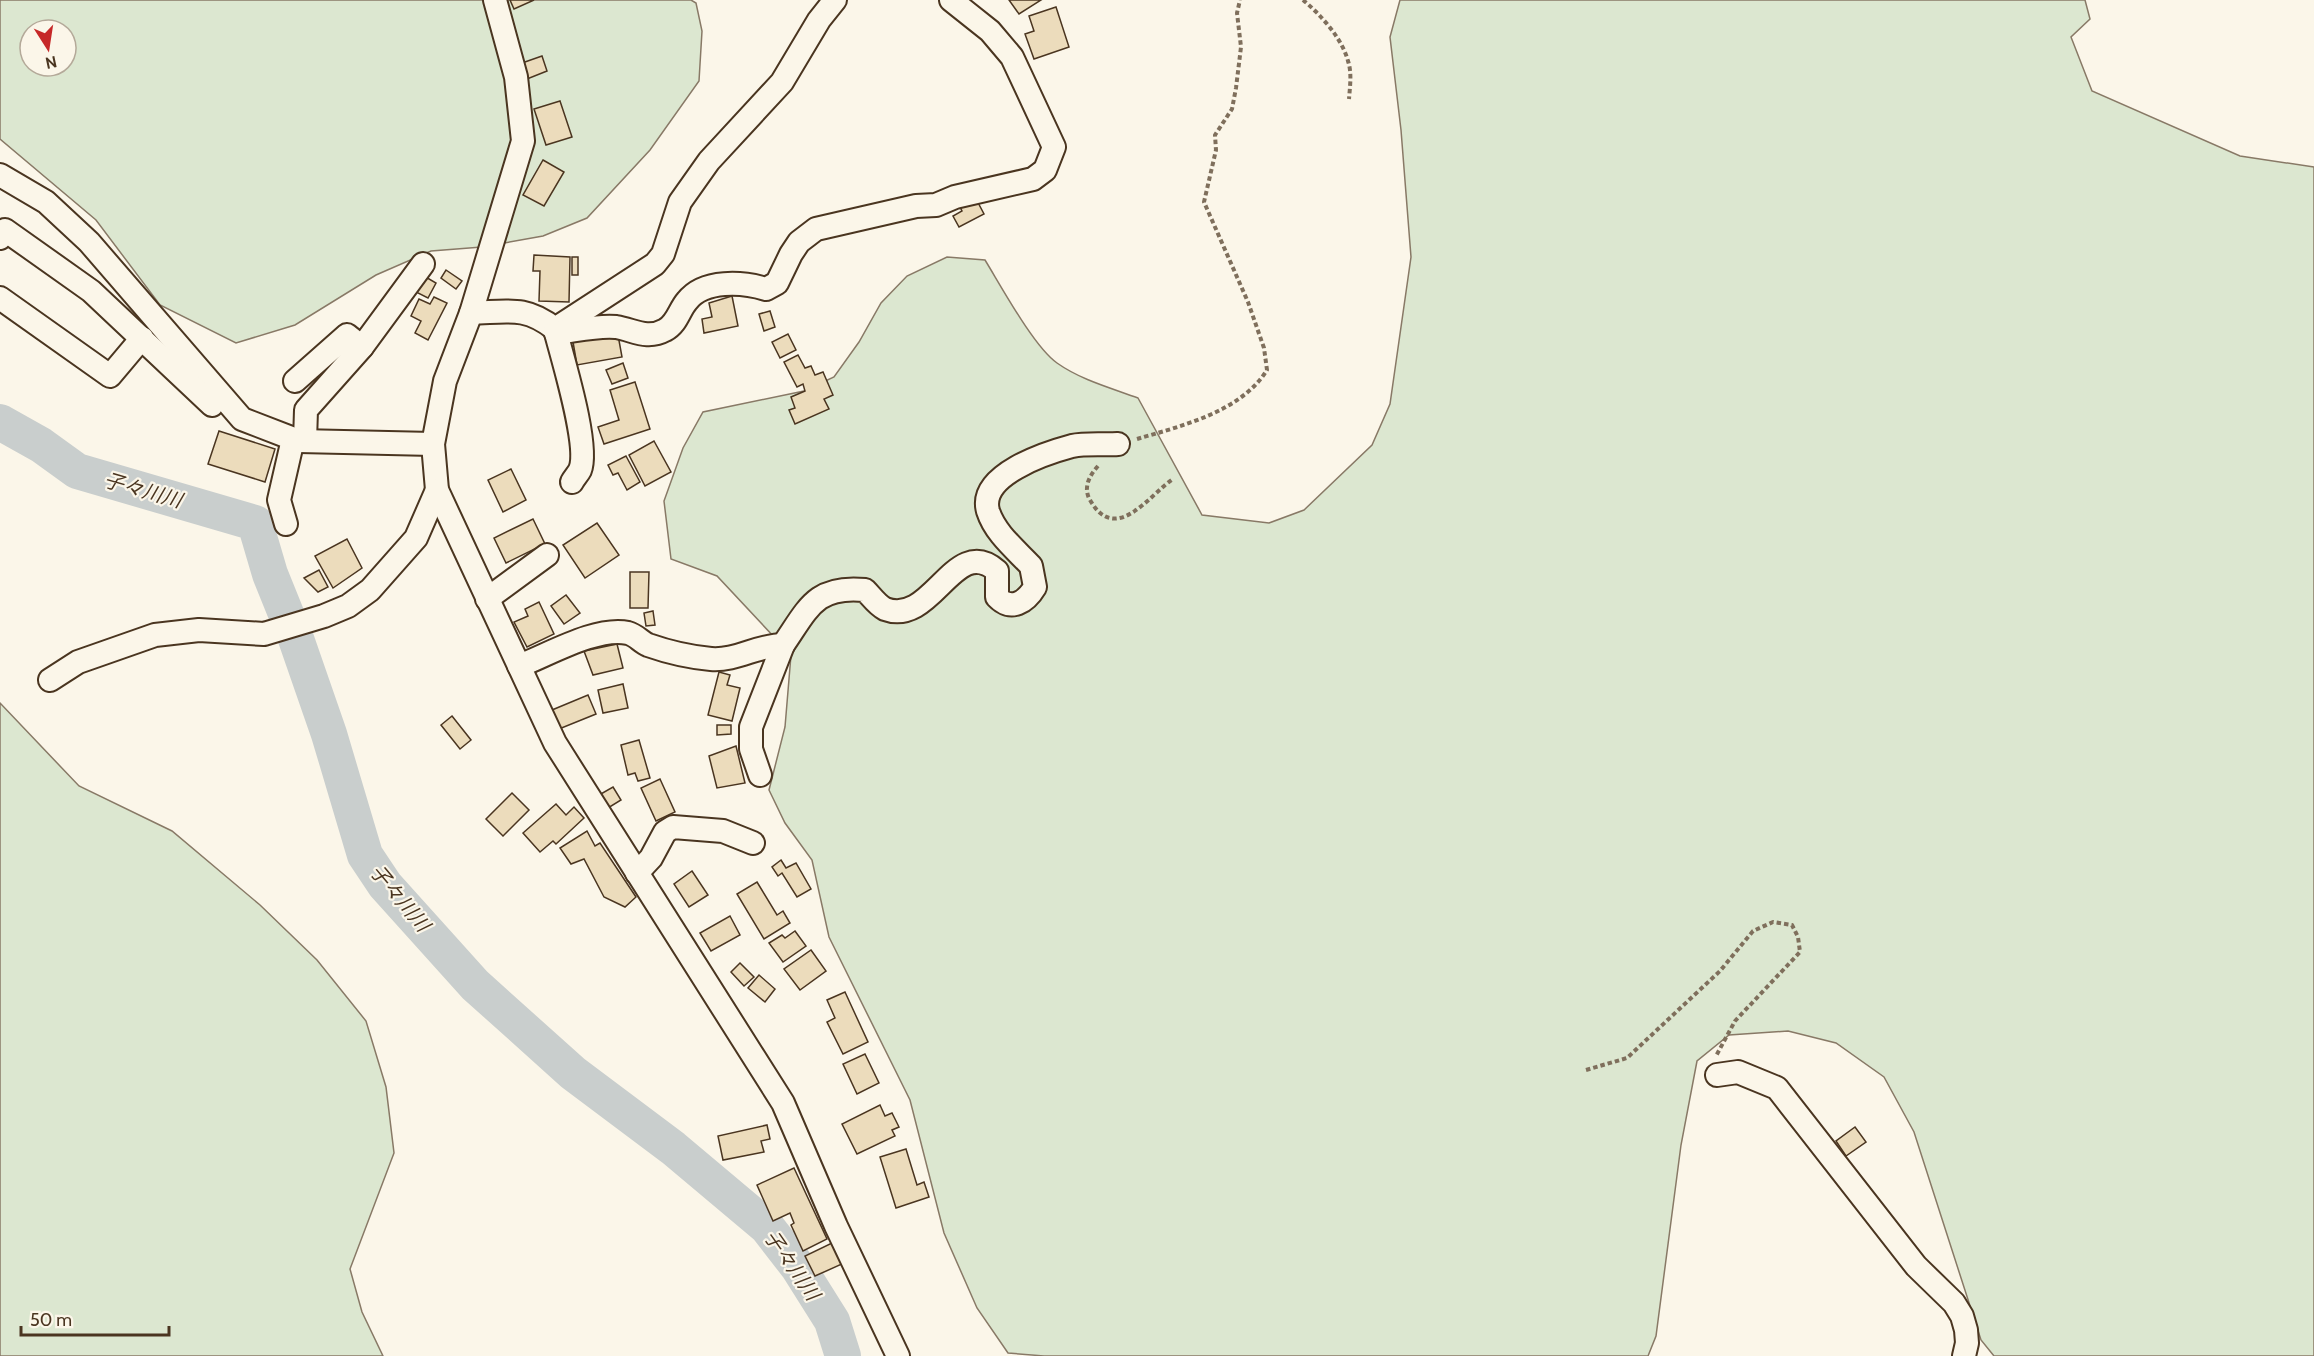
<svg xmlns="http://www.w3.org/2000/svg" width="2314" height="1356" font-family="Cabin,'Noto Sans JP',sans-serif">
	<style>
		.green { fill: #dce7d0; stroke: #887966; stroke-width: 1.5; fill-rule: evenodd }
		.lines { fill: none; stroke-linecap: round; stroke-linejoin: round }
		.river { stroke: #c9cecd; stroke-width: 36 }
		.building { fill: #ecdcbc; stroke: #4a3520; stroke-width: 1.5 }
		.minor-casing { stroke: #4a3520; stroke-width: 26 }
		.path { stroke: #7f6f5c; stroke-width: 4; stroke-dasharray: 4.5 3; stroke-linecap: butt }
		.minor { stroke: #fbf6e9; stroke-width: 22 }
		.labels { text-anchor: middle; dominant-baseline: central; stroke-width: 4.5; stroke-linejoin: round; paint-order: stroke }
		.water-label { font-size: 20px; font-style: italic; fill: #4a3520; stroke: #fbf6e9 }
	</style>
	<rect width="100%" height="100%" fill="#fbf6e9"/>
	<g class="green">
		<path d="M0,0H691L696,3L702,31L699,81L650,150L587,218L543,236L482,247L431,251L376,275L295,325L236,343L160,305L96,220L0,139ZM30,30H66V66H30Z"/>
		<path d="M1400,0H2085L2090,19L2071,37L2092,91L2240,156L2314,167V1356H1994L1981,1340L1914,1132L1884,1077L1836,1043L1788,1031L1729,1035L1697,1061L1681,1145L1656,1336L1648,1356H1044L1008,1353L977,1308L944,1233L910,1100L829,937L812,860L785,823L769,790L785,727L791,655L717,576L671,559L664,501L683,448L703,412L804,391L834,377L859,342L881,303L907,276L947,257L985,260C1001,286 1034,347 1057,363C1081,380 1111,388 1138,398L1202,515L1269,523L1304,510L1372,445L1390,404L1411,257L1401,130L1390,37Z"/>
		<polygon points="0,703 79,786 172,831 260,905 317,960 366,1021 386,1087 394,1153 350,1269 362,1312 383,1356 0,1356"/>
	</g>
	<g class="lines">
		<polyline class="river" points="0,422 41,445 77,471 255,523 270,574 295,636 329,734 365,855 385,885 475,985 573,1073 673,1148 767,1227 798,1267 832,1321 843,1356"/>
	</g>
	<g class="building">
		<polygon points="510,0 534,0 514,9"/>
		<polygon points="1009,0 1041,0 1019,14"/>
		<polygon points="1056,7 1069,47 1034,59 1025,34 1034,31 1029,16"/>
		<polygon points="542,56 547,71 527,79 522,63"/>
		<polygon points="560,101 572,137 546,145 534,109"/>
		<polygon points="543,160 564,172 544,206 523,195"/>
		<polygon points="975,197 984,214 959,227 953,216 962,211 959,205"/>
		<polygon points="534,255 570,257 569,302 539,301 540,271 533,271"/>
		<rect x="572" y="257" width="6" height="18"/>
		<polygon points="446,270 462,281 456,289 441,278"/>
		<polygon points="424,276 436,283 428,298 416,292"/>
		<polygon points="732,296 738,326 704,333 702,319 712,317 709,303"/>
		<polygon points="434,297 447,303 428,340 415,333 421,321 411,316 419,299 430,304"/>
		<polygon points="770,311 775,327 764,331 759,314"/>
		<polygon points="788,334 796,350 780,358 772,342"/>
		<polygon points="618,335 622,357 577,365 573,342"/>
		<polygon points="798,355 805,368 811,366 815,375 823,372 833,395 824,399 829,409 795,424 789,410 795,408 791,397 805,391 803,384 797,387 784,362"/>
		<polygon points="623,363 628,378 612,384 606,370"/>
		<polygon points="635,382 650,429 604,444 598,427 619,420 610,390"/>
		<polygon points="219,431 275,449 265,482 208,464"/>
		<polygon points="654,441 671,472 645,486 629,455"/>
		<polygon points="626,456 640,482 627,490 618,473 613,475 608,465"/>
		<polygon points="511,469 526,500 503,512 488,480"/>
		<polygon points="533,519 545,544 506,563 494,538"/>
		<polygon points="597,523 619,555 585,578 563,545"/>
		<polygon points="347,539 362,568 333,588 315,556"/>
		<polygon points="319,570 328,587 318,592 304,578"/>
		<polygon points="630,572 649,572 648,608 630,608"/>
		<polygon points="566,595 580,613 564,624 551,606"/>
		<polygon points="539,602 554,634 527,647 514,622 528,616 525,609"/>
		<polygon points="653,611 655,625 646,626 644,613"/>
		<polygon points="617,644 623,668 593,675 584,651"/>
		<polygon points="719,672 730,675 727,685 740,688 732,721 708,715"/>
		<polygon points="623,684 628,708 603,713 598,690"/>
		<polygon points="588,695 596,714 559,729 552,710"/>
		<polygon points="452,716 471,740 460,749 441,725"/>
		<polygon points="717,725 731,725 731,734 717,735"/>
		<polygon points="639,740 650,778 638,781 635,773 628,775 621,745"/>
		<polygon points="736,746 745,783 717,788 709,756"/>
		<polygon points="660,779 675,812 656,821 641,788"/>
		<polygon points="613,787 621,800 608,808 599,795"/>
		<polygon points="512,793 529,810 503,836 486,819"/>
		<polygon points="556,804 566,815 574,807 584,818 556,844 553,841 540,852 523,833"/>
		<polygon points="587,831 595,846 600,843 636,897 625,907 604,897 584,859 571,864 560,848"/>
		<polygon points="781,860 786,868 796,863 811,889 797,897 782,873 778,876 772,867"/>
		<polygon points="692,871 708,895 689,907 674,884"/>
		<polygon points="757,882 777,915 783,911 790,923 764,939 737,894"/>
		<polygon points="730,916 740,935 711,951 700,933"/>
		<polygon points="795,931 806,946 783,962 769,943 782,935 785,938"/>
		<polygon points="811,950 826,971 800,990 784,969"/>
		<polygon points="740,963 754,977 744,986 731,972"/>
		<polygon points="759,975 775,989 765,1002 748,988"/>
		<polygon points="845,992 868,1042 843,1054 827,1022 835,1018 827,1000"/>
		<polygon points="865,1054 879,1083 857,1094 843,1064"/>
		<polygon points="880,1105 885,1116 892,1113 899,1127 892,1130 895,1136 857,1154 842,1124"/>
		<polygon points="767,1125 770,1139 761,1141 764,1152 723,1160 718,1136"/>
		<polygon points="1855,1127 1866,1142 1846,1156 1836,1141"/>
		<polygon points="906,1149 917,1185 924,1182 929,1197 896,1208 880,1157"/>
		<polygon points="794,1168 827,1239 803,1251 791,1225 794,1223 790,1213 773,1221 757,1185"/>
		<polygon points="832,1243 842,1264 815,1276 805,1256"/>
	</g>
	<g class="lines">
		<g class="minor-casing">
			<g id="minor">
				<polyline points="495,0 516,77 523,141 471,313 445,381 433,444 437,490 555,743 783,1103 836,1226 898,1356"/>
				<polyline points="0,175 46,202 89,242 242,419 299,441 433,444"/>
				<polyline points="0,238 5,230 91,291 212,405"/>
				<polyline points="0,298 110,376 142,338"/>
				<path d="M471,313C507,312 525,305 555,329L655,264L663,254L680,202L709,161L782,82L819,20L835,0"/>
				<path d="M555,329C562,357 590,446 580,470C578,474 574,478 572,482"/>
				<path d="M556,333C574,331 598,325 616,327C634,330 647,340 665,330C677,324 679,310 687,301C704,279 743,282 766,289L777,283L791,254L799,242L816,229L916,206L936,205L955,197L1033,179L1045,170L1054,147L1012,57L990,31L951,0"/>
				<polyline points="295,381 347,335 362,347"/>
				<polyline points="305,441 306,410 362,347 423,264"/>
				<polyline points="286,524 279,500 293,439"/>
				<polyline points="487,599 547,555"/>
				<path d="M783,645C808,609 815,585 865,590C871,596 877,605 885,609C933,627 954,533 997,571V597C1011,612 1026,602 1035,587L1031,566C1015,549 995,533 988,511C978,475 1046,453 1072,446C1086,443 1104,445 1118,444"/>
				<path d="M519,666C548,655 597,626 628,633C636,635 641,642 648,645C668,652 689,657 711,659C736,661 758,645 783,645L751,727V749L760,775"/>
				<polyline points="50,680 78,662 155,635 199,630 264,634 324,616 348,606 370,590 416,538 437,490"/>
				<polyline points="637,873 651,858 665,832 673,827 723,831 753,843"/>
				<polyline points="1717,1075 1738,1072 1777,1088 1916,1266 1954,1303 1962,1316 1966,1330 1967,1343 1964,1356"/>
			</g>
		</g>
		<g class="path">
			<path d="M1303,0C1320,14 1342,38 1348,61C1352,73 1350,86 1349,99"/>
			<path d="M1137,439C1181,426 1241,412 1267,370L1264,348L1248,302L1204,202L1216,150L1215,135L1232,109L1236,88L1241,47L1237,13L1240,0"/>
			<path d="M1098,466C1089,476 1083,488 1090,500C1116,546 1150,494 1173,479"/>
			<polyline points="1586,1070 1627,1058 1720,971 1753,931 1773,922 1792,925 1798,937 1800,952 1735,1021 1716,1056"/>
		</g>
		<use href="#minor" class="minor"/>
	</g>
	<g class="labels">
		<g class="water-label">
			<text transform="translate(143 490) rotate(16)">子々川川</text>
			<text transform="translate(400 898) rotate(50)">子々川川</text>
			<text transform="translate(792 1265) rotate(55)">子々川川</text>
		</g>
	</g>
	<g transform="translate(48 48) rotate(168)"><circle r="28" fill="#fbf6e9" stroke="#b4a999" stroke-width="1.5"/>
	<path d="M0-4.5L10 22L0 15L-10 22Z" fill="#c62828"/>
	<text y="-9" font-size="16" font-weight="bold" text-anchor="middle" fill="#4a3520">N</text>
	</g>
	<path d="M21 1326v9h148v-9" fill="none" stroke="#4a3520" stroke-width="3"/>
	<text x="30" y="1326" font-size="18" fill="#4a3520" stroke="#fbf6e9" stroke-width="4.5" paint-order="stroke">50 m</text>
</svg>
